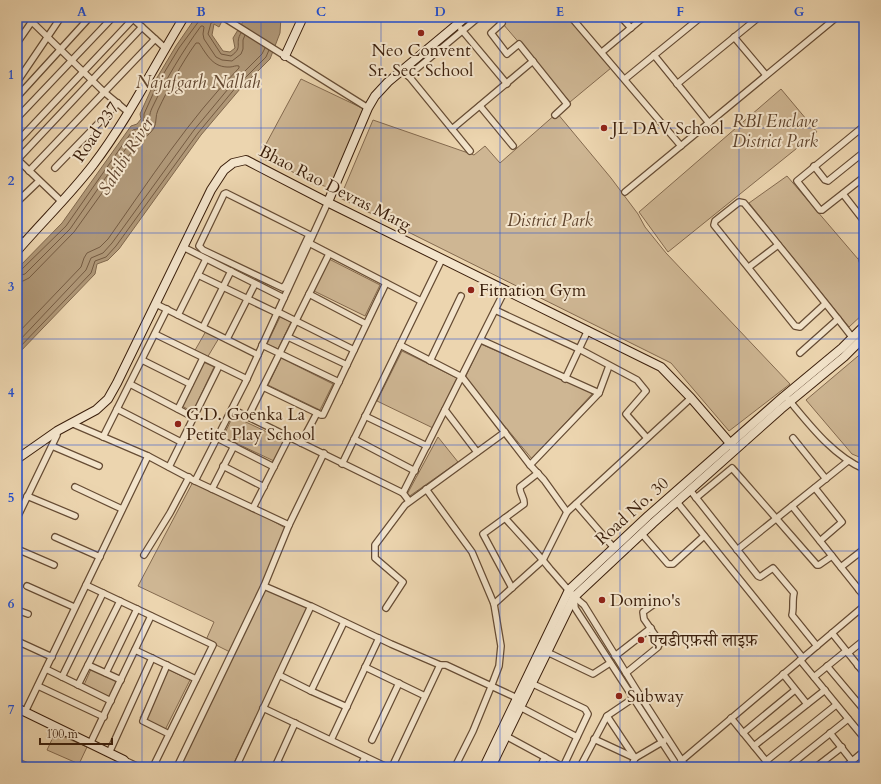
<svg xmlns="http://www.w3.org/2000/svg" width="881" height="784" font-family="Cardo,'Noto Serif Devanagari',serif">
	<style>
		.green { fill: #ceb693; stroke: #846a4f }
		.water { fill: #af9777; stroke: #80674c }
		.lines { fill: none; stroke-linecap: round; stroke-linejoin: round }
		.shore { stroke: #745a41; stroke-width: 1 }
		.street-casing { stroke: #664c34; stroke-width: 8 }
		.secondary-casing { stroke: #3a1e0b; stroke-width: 10 }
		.street { stroke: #f3e4cb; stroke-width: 5.5 }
		.secondary { stroke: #f3e4cb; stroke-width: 8 }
		.grid { fill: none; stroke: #1d4ed8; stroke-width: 1; stroke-opacity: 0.55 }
		.poi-dot { fill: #8f2418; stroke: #f3e4cb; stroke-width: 1.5 }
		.labels { text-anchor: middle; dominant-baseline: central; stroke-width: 4; stroke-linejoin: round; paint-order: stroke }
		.poi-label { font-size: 17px; fill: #3a1e0b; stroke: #f3e4cb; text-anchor: start }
		.park-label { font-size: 17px; font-style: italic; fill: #5f442d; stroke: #f3e4cb }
		.street-label { font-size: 17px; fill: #3a1e0b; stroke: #f3e4cb }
		.water-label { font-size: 18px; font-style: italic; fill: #634831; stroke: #f3e4cb }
		.neatline { fill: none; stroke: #1d4ed8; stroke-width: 1.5 }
		.grid-label { font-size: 13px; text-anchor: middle; font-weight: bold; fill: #1d4ed8 }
	</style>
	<rect width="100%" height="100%" fill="#ecd5af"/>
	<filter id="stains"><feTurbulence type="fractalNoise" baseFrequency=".005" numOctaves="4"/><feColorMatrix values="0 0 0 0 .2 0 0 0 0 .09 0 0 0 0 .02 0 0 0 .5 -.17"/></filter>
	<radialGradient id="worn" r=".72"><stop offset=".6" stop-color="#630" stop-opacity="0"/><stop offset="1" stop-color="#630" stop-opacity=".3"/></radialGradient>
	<g class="green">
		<polygon points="497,17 568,17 611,68 570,102"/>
		<polygon points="301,79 364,109 333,190 259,157"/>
		<polygon points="781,89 817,132 668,252 639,212"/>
		<polygon points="557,113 611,178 638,214 645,227 666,253 790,384 729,431 671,363 340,198 373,120 474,155 485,146 500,163"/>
		<polygon points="787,176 864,266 864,313 849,327 749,203"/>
		<polygon points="329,259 380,285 365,316 314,291"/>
		<polygon points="280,317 291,322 278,349 267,344"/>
		<polygon points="206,331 219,338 207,358 194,352"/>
		<polygon points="481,344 593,393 532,459 465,378"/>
		<polygon points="402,351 457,378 433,428 377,401"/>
		<polygon points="864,351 864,459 852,454 806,400"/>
		<polygon points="281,358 333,384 320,410 268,385"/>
		<polygon points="203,362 214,367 193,412 182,406"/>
		<polygon points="233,416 284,440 274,461 223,437"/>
		<polygon points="438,437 458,462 404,500"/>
		<polygon points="195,478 289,530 264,583 310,603 232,767 178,767 232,653 206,640 214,622 138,586"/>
		<polygon points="165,668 190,680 165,730 140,718"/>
		<polygon points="91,669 117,681 109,697 84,685"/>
		<polygon points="55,733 87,747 79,764 47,750"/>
		<polygon points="17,758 38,767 17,767"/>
	</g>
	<polygon class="water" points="196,17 224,17 219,27 214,24 212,35 223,51 230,52 235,48 233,38 244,20 243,17 281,17 280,33 270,59 240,89 201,135 119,249 108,260 97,264 95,274 17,355 17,269 62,223 131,126 137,124 141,119 140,114 155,81 176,46"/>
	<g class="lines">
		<g class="shore">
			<path d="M219,18L218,20L211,23L208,34L221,54L231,56C244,47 234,44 241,33"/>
			<polyline points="17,271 21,270 66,226 133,130 140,128 144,122 144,114 158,83 179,48 199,21 199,17"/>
			<path d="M17,276L25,274L70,229L136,134C155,126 146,121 152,108C166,79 182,52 201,26H203L204,27L203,34L204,39L216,57L222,60L232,61L241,54L243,49V40L245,35"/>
			<path d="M17,282L23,281L29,278L74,232L140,140C146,137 150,134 154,128C157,122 155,116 158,110C169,87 181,64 196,43H199C207,55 213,68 230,67C233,67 236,65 239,66V68C189,119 149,181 108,239L100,247L87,253L84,258L81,267L17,334"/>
			<polyline points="17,343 86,270 91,258 103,253 112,243 194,130 233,83 262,54 265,48"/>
			<polyline points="17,350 91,273 95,261 106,257 116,246 198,133 237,86 266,57 269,50"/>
		</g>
		<g class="street-casing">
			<g id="street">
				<polyline points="27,17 104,92 128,112"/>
				<polyline points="131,17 165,48"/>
				<polyline points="223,17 368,108"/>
				<polyline points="497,17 502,23 491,33 507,54 519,44 567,104 555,115"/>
				<polyline points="571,17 681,146"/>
				<polyline points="621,17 631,28"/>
				<polyline points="461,29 507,84"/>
				<polyline points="734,37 766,75"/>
				<polyline points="17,43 35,17"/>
				<polyline points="602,52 644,17"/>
				<polyline points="654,55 709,123"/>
				<polyline points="403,69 452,129 533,61"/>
				<polyline points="408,76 479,17"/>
				<polyline points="625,79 701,17"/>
				<polyline points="17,82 61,17"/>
				<polyline points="677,84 759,17"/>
				<polyline points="17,97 90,17"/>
				<polyline points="480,106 513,146"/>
				<polyline points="17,118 113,17"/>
				<polyline points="864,126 797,181 820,210 822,210 864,177"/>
				<polyline points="452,129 470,151"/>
				<polyline points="17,142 133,19"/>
				<polyline points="17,159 62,202"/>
				<polyline points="17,160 142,27"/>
				<polyline points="814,166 825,180 828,181 864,152"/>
				<polyline points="55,168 118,103"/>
				<polyline points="29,171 155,39"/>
				<polyline points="625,192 837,17"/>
				<polyline points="843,194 864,221"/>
				<polyline points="17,202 39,181"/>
				<polyline points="309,235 286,284 283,288 203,250 199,246 224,194 226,193 312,236"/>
				<polyline points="17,237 24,243"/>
				<polyline points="309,243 421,301"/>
				<polyline points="183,247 284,298"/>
				<polyline points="864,255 862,260 864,263"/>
				<polyline points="749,267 778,245"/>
				<polyline points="198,275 277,313"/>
				<polyline points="309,294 366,324"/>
				<polyline points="156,304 258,355"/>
				<path d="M825,304L800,327L795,326L714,225L715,221L739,202L744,203C781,248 817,292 852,337"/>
				<polyline points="495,310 579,349 637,380 646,391 626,414 647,438"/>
				<polyline points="278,312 354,350"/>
				<polyline points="178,315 206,259"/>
				<polyline points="203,327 231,271"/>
				<polyline points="155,334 247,379"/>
				<polyline points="288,337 347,365"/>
				<polyline points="227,339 255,284"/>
				<polyline points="481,340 599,393"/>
				<polyline points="262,345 339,382"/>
				<polyline points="400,345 462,377 530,465 544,480 567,512"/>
				<polyline points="800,353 838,319"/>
				<polyline points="142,360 190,384"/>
				<polyline points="430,361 461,296"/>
				<polyline points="565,379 588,330"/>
				<polyline points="130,384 193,417"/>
				<polyline points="263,387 317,413 321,415 323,415 386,283"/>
				<path d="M788,399C809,424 833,456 864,469"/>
				<polyline points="117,409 181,442"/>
				<polyline points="178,409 203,358"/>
				<polyline points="232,409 403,493 409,501"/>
				<polyline points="445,410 477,452"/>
				<polyline points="365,416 427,446"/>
				<polyline points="248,417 329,254"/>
				<polyline points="71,423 148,456 195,481 289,525"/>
				<polyline points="103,437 167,309"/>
				<polyline points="217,438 274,467"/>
				<polyline points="793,438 826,479"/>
				<polyline points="354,439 415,471"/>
				<polyline points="301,443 317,413"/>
				<polyline points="52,446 99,466"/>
				<polyline points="342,464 442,259"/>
				<polyline points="530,465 599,393 609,366"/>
				<polyline points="223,466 264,487"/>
				<polyline points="169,467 219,366"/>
				<path d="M538,473L520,487C519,493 525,498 524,504L505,518C520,535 536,551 550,569C561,581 571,595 584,605L639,694L686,767"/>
				<polyline points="195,481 245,383 328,202"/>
				<polyline points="75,487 122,509"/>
				<polyline points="815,488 842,522 820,541"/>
				<polyline points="212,489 234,446"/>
				<polyline points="426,489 472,552 494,604 501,646 499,666 491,687 473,731 455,767"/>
				<path d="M690,490L758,576L760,577L773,568L794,593C792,601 794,608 792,615L817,646"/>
				<polyline points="403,493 505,290"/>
				<polyline points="27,496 75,516"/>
				<polyline points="696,498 732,468 817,565 819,565 832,556"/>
				<polyline points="677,502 803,658"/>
				<polyline points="576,504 614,548"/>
				<polyline points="792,506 864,596"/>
				<polyline points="253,508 289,437"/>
				<polyline points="17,518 57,435 57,431"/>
				<polyline points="505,518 483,534 512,588"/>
				<polyline points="642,534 668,564 673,564 704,536"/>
				<polyline points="55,537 100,557"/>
				<polyline points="17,549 54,565"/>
				<polyline points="737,550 848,461"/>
				<polyline points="144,555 170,513 189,477"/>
				<polyline points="841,567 864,549"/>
				<polyline points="86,585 213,645 153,767"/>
				<polyline points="27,586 74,607"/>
				<polyline points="264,586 308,605"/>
				<polyline points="859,590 864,586"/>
				<polyline points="574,597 575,608 678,767"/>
				<polyline points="494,604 543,560 567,512 691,398"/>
				<polyline points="386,608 403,582 375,558 375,545 405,505 505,432"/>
				<polyline points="17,610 28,614"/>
				<polyline points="832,633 864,673"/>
				<polyline points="17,641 52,657"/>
				<polyline points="135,650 196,679"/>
				<polyline points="547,652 593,674 610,663"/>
				<polyline points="848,653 864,640"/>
				<polyline points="615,656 651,628"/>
				<polyline points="800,660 864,738"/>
				<polyline points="88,665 121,680"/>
				<polyline points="167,665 143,721 169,734"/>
				<polyline points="827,666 864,710"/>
				<polyline points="858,666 864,661"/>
				<polyline points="365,667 425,696"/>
				<polyline points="46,669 111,701"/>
				<polyline points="106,673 137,609"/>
				<polyline points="626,673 658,647 660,642 644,619 643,612 657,602"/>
				<polyline points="783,674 807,704"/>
				<polyline points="279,675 311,691 344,622"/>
				<polyline points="62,677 103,593"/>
				<polyline points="814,677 846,651"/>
				<polyline points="531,683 585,709 588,714 563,767"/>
				<polyline points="78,685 120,601"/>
				<polyline points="38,686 104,717"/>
				<polyline points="311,691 347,707"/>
				<polyline points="520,707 577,737"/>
				<polyline points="263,708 387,767"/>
				<polyline points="25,712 148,456"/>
				<polyline points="607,716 635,758"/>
				<polyline points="731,718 771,767"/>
				<polyline points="743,733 795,690"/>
				<polyline points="830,733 852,761"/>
				<polyline points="506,736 563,767"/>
				<polyline points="594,739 635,758"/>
				<polyline points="331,740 379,638"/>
				<polyline points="372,740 399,683"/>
				<polyline points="90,744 151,616"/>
				<polyline points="754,746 825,690"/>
				<polyline points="109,753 152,658"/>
				<polyline points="124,760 139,767"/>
				<polyline points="681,761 864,606"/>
				<polyline points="766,761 836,705"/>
				<polyline points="277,763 287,767"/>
				<polyline points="177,767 264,586 289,525 324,453"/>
				<polyline points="236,767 311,606 391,644 440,665 446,665 517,698"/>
				<polyline points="275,767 295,723"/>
				<polyline points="360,767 365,757"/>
				<polyline points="392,767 440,665"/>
				<polyline points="540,767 545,757"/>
				<polyline points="580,767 607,716 635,697"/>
				<polyline points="631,767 635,758 664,741"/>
				<polyline points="788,767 848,719"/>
				<polyline points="816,767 842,747"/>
				<polyline points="845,767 864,751"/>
			</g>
		</g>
		<g class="secondary-casing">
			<g id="secondary">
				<polyline points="285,56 303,17"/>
				<polyline points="328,202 368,108 375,96 388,82 466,17"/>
				<path d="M17,251C42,222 70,195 93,165C128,119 154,66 184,17"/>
				<polyline points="17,459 57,431 96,410 108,399 117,383 211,190 224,170 233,163 246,160 331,204 661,367 691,398 735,449"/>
				<polyline points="17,708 124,760 121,767"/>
				<polyline points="484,767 569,590 648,516 783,397 842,348 864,326"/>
				<polyline points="491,767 574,597 653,523 781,409 844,357 864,337"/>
			</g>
		</g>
		<use href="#street" class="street"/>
		<use href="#secondary" class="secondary"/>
	</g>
	<path class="grid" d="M142,17V767M261,17V767M381,17V767M500,17V767M620,17V767M739,17V767M17,128H864M17,233H864M17,339H864M17,445H864M17,551H864M17,656H864"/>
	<g class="poi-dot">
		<circle cx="421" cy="33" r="4"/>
		<circle cx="604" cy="128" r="4"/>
		<circle cx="471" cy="290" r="4"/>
		<circle cx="178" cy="424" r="4"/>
		<circle cx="602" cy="600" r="4"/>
		<circle cx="641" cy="640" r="4"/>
		<circle cx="619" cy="696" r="4"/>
	</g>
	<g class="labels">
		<g class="poi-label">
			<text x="421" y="50" text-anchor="middle">Neo Convent<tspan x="421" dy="20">Sr. Sec. School</tspan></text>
			<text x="612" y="128">JL DAV School</text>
			<text x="479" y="290">Fitnation Gym</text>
			<text x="186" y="414">G.D. Goenka La<tspan x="186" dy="20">Petite Play School</tspan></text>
			<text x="610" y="600">Domino's</text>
			<text x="649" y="640">एचडीएफ़सी लाइफ़</text>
			<text x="627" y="696">Subway</text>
		</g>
		<g class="park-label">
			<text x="775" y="121">RBI Enclave<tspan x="775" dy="20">District Park</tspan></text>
			<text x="550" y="220">District Park</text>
		</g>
		<g class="street-label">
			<text transform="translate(96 132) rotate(-56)">Road 237</text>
			<text transform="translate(335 188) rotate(27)">Bhao Rao Devras Marg</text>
			<text transform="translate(632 511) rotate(-42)">Road No. 30</text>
		</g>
		<g class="water-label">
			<text x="198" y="82">Najafgarh Nallah</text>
			<text transform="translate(126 156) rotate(-58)">Sahibi River</text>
		</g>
	</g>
	<rect width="881" height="784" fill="none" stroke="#ecd5af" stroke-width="44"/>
	<path d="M40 738v6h72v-6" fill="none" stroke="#3a1e0b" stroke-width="2"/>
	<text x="46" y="738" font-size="12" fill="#3a1e0b" stroke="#f3e4cb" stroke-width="3" paint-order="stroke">100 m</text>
	<rect x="22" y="22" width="837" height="740" class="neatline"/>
	<g class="grid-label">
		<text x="82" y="16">A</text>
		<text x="201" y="16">B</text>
		<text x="321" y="16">C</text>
		<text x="440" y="16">D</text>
		<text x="560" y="16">E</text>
		<text x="680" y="16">F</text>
		<text x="799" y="16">G</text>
		<text x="11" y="79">1</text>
		<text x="11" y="185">2</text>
		<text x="11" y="291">3</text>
		<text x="11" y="397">4</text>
		<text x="11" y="502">5</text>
		<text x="11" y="608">6</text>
		<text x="11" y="714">7</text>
	</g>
	<rect width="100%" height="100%" filter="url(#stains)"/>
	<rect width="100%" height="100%" fill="url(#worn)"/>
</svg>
